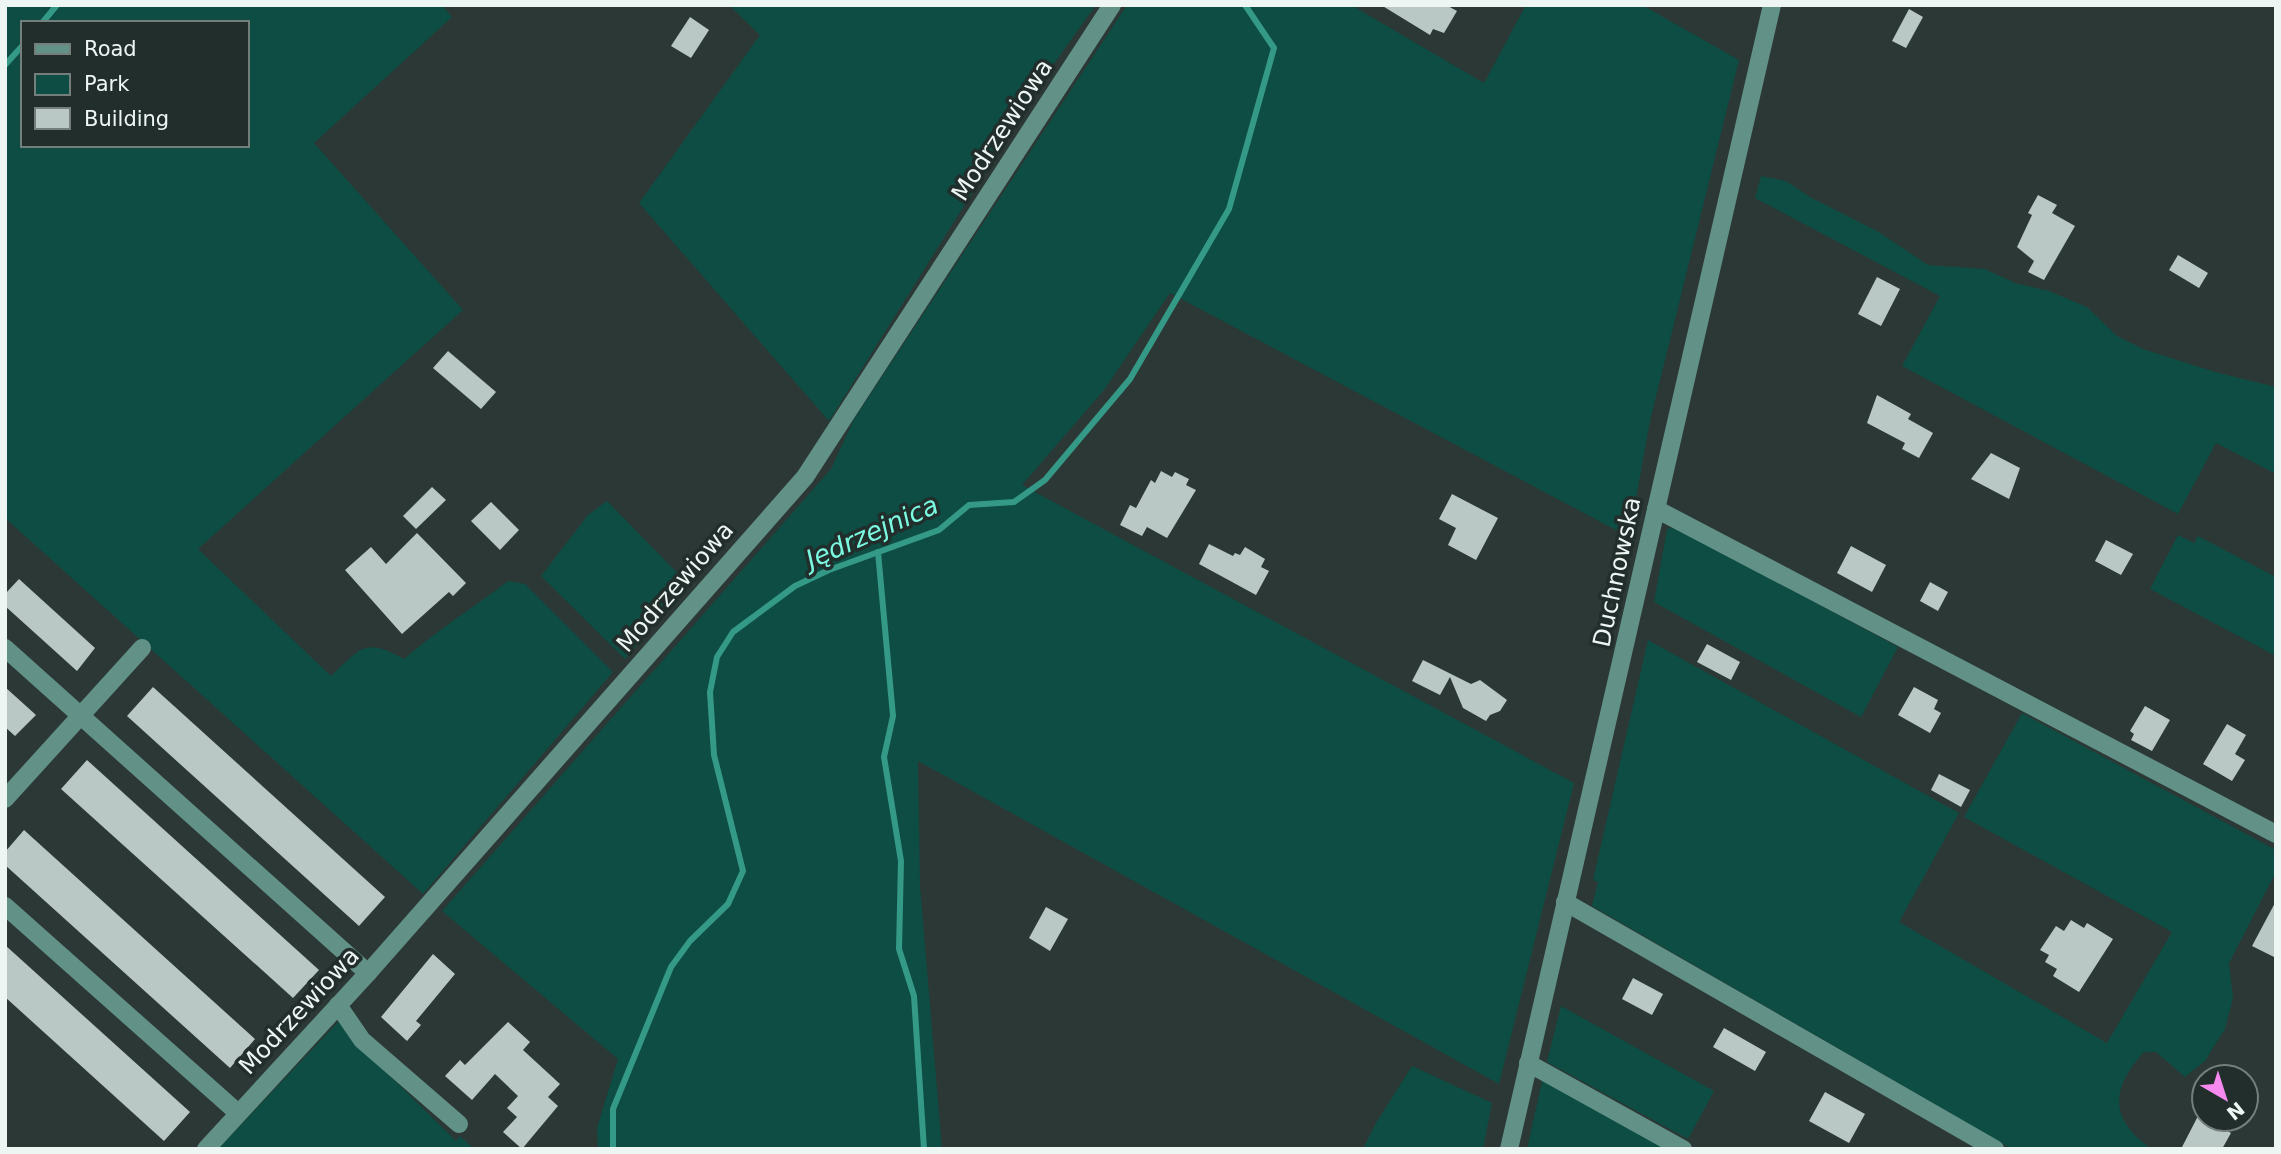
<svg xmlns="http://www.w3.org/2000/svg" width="2281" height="1154" font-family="'DejaVu Sans',sans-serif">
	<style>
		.green { fill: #0d4d43; fill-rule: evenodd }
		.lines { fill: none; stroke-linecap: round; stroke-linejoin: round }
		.stream { stroke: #359987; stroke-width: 6 }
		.building { fill: #b9c8c4 }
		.minor { stroke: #629187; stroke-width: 18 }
		.labels { text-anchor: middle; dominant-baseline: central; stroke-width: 7; stroke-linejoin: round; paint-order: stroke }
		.street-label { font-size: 24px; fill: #eef6f4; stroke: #222e2b }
		.water-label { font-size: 26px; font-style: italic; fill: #7bfae2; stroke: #222e2b }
	</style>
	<rect width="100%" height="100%" fill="#2c3835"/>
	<g class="green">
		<path d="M5,5H442L452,17L314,143L463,310L198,549L331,676C361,648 364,637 404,659C437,630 473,608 508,581L525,584L613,672L423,894L5,518ZM23,23H247V145H23Z"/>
		<polygon points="729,5 1096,5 1048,72 829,421 639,203 760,35"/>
		<polygon points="1127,5 1351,5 1484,83 1526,5 1642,5 1739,60 1650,421 1629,537 1170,293 1104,390 1022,485 1574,783 1499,1084 918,761 920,886 942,1149 598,1149 597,1128 618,1059 442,911 831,469 854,419"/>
		<polygon points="1761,176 1786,181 1810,197 1877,231 1928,265 1985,269 2015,283 2049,291 2087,307 2117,336 2143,349 2215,372 2276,387 2276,474 2216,443 2178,514 1902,366 1940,296 1755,198"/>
		<polygon points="607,501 688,584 625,659 541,576 588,515"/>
		<polygon points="1676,527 1898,647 1861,717 1654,602 1667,529"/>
		<polygon points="2178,535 2194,543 2198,536 2276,577 2276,656 2150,589"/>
		<path d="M1648,640L1959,813L1899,922L2107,1043L2172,932L1964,817L2022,713L2276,850V872L2229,963L2233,998L2225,1029L2205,1061L2185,1077L2156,1052H2144C2111,1088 2108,1119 2152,1149H2012L1592,906L1598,882L1593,880Z"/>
		<polygon points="1561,1006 1714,1091 1688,1139 1547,1062"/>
		<polygon points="340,1020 353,1039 456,1141 460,1136 474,1149 218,1149"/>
		<polygon points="1412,1066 1492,1103 1483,1149 1363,1149 1376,1123"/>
		<polygon points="1543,1077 1673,1149 1527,1149"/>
	</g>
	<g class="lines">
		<g class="stream">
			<polyline points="42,23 57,5"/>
			<polyline points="5,65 23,45"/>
			<polyline points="878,552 893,716 884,757 901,861 899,949 914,996 924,1149"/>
			<polyline points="613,1149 613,1109 671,967 690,941 728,904 743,871 714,755 710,692 717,657 733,632 795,586 829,570 939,530 969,505 1014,502 1045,480 1130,379 1229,209 1274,48 1245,5"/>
		</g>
	</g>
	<g class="building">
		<polygon points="1381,5 1446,5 1457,11 1444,33 1433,29 1430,35"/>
		<polygon points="1909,9 1923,17 1906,48 1892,41"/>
		<polygon points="690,17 709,30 691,58 671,46"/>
		<polygon points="2038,195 2057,205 2052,213 2075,226 2044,280 2028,272 2034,261 2017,247 2032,215 2028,213"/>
		<polygon points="2178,255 2208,273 2199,288 2169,270"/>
		<polygon points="1877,277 1900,289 1881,326 1858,314"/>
		<polygon points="448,351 496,392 481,409 433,368"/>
		<polygon points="1877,395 1911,414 1908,419 1933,433 1919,458 1902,449 1905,443 1867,423"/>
		<polygon points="1991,453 2020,468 2009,499 1971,479"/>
		<polygon points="1161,471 1172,477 1175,472 1189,479 1186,485 1196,490 1167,538 1147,527 1142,536 1120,525 1130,505 1136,508 1151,480 1155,483"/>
		<polygon points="432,487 446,500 416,529 403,516"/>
		<polygon points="1452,494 1498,518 1476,560 1448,545 1456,528 1439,519"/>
		<polygon points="491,502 519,530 500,550 471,521"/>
		<polygon points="417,533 466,583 453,596 449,592 402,634 345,570 371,547 386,564"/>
		<polygon points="2106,540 2133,554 2121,575 2095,561"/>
		<polygon points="1209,544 1233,556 1235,553 1240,555 1245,547 1265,559 1261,567 1269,571 1256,595 1199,564"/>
		<polygon points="1851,546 1886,565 1872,592 1837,573"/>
		<polygon points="19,579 95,648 77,671 5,606 5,594"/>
		<polygon points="1930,582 1948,592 1938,611 1920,601"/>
		<polygon points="1707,644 1740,662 1731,680 1697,662"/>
		<polygon points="1423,660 1471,684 1480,680 1507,700 1500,711 1490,715 1486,721 1463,708 1450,677 1440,695 1412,681"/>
		<polygon points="5,687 36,715 15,736 5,727"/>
		<polygon points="153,687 385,897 359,926 127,716"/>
		<polygon points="1914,687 1938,700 1934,709 1941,713 1930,733 1898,715"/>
		<polygon points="2145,706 2170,720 2152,751 2131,740 2134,734 2130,731"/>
		<polygon points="2227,724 2246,735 2235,754 2245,760 2232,781 2203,764"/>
		<polygon points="87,760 319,970 293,998 61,789"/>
		<polygon points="1939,774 1970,790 1961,807 1931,790"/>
		<polygon points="24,830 255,1039 230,1068 5,865 5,852"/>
		<polygon points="2276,901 2276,958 2252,946"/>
		<polygon points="1046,907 1068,919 1050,951 1029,938"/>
		<polygon points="2071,920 2084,928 2087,923 2113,939 2079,992 2053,976 2057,969 2045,962 2049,955 2040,950 2056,926 2064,931"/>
		<polygon points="5,945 190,1112 164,1141 5,997"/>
		<polygon points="433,954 455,974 416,1021 421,1025 407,1041 381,1017"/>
		<polygon points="1633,978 1663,994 1652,1015 1622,999"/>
		<polygon points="508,1022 530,1042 523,1050 560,1084 548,1097 558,1106 522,1149 503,1132 517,1117 507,1108 518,1096 495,1074 472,1100 445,1076 460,1060 465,1065"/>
		<polygon points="1724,1028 1766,1052 1755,1071 1713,1047"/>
		<polygon points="1825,1092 1865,1114 1849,1143 1809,1121"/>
		<polygon points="2198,1116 2231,1133 2222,1149 2181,1149"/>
	</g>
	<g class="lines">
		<g class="minor">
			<polyline points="1656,509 2276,834"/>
			<polyline points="5,648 368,973"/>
			<polyline points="5,799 142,648"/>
			<polyline points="1565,902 1995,1149"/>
			<polyline points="5,906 238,1113"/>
			<polyline points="338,1005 362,1040 459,1124"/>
			<polyline points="1528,1063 1683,1149"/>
			<polyline points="206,1149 368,973 805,477 1112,5"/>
			<polyline points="1509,1149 1772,5"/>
		</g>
	</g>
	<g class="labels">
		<g class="street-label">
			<text transform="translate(1002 130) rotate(-57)">Modrzewiowa</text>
			<text transform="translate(1617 572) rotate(-78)">Duchnowska</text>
			<text transform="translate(675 587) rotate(-49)">Modrzewiowa</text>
			<text transform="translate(299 1011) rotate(-47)">Modrzewiowa</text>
		</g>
		<g class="water-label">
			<text transform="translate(872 532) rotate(-24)">Jędrzejnica</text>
		</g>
	</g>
	<rect width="2281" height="1154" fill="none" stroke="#eef6f4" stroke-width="14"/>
	<rect x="21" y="21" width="228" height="126" fill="#222e2b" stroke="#747e7b" stroke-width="2"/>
	<rect x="35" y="44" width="35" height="10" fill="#629187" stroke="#747e7b" stroke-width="2"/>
	<text x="84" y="56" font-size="21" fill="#eef6f4">Road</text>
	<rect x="35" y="74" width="35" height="21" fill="#0d4d43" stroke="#747e7b" stroke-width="2"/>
	<text x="84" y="91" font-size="21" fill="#eef6f4">Park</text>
	<rect x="35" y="108" width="35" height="21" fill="#b9c8c4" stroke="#747e7b" stroke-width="2"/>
	<text x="84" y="126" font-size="21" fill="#eef6f4">Building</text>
	<g transform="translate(2225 1098) rotate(141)"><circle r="33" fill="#222e2b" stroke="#747e7b" stroke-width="2"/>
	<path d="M0-5L12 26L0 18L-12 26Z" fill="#f589ef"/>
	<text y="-10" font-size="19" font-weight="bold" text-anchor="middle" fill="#eef6f4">N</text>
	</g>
</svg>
